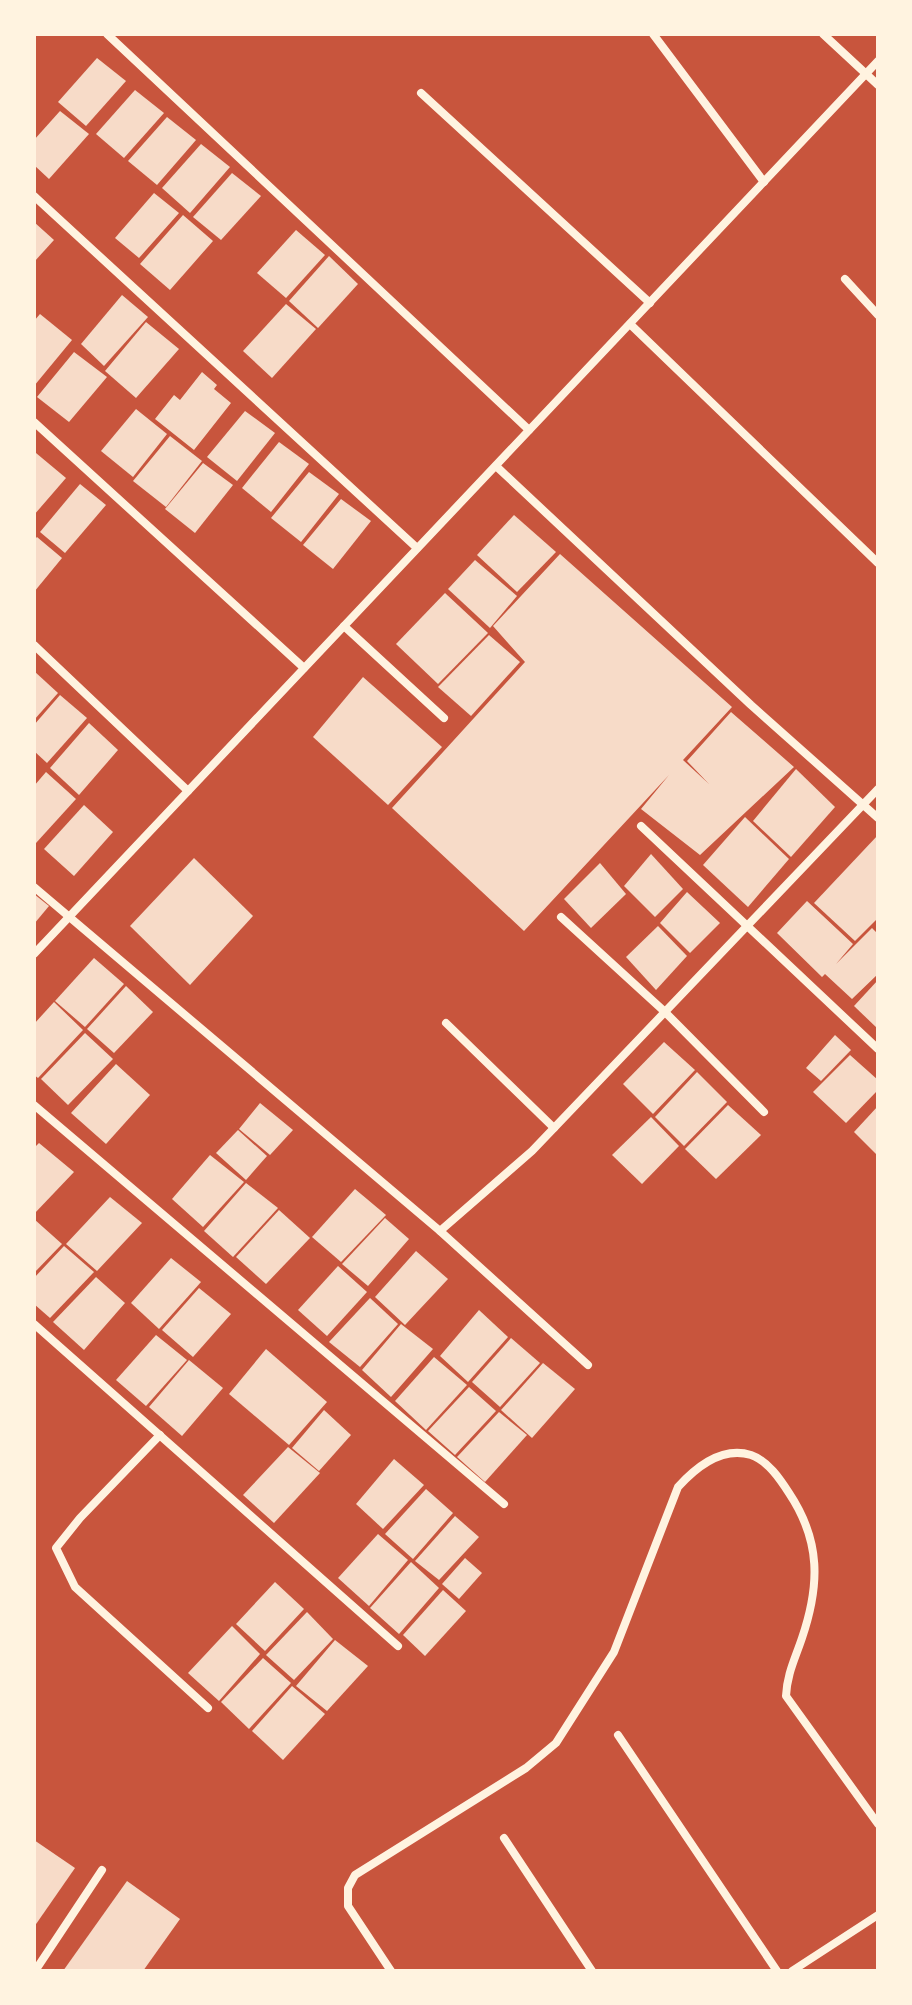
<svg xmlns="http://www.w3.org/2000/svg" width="912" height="2005" font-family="Mulish,sans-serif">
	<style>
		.building { fill: #f7dbc8 }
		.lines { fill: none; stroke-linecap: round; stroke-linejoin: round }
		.minor { stroke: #fff3e0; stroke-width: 8 }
	</style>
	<rect width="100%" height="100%" fill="#c8553d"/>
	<g class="building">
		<polygon points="97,58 126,81 86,126 58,102"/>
		<polygon points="135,90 164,113 124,158 96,134"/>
		<polygon points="60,111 89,134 49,179 34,165 34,140"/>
		<polygon points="167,117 196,140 157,185 128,161"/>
		<polygon points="201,144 230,167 190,213 162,188"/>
		<polygon points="232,173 261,196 221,240 193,217"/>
		<polygon points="154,193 179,213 139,258 115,238"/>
		<polygon points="183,215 213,241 170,290 140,264"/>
		<polygon points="34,222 54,240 34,262"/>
		<polygon points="296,230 325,255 286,298 257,273"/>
		<polygon points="329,256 358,284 318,328 289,301"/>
		<polygon points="122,295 148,317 104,366 81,344"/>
		<polygon points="286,304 316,329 272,378 243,351"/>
		<polygon points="40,314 72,340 34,386 34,321"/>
		<polygon points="146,322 179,349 136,398 105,371"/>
		<polygon points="74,352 107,377 69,422 37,397"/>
		<polygon points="202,372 217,385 214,389 231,403 194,450 155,419 174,395 180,400"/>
		<polygon points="136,409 167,434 133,477 101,451"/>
		<polygon points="245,411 275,433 237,481 207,457"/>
		<polygon points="170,436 202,461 166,507 133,481"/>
		<polygon points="279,442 309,464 271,512 242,488"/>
		<polygon points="36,453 66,478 34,515 34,455"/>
		<polygon points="203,463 233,485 195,533 165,509"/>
		<polygon points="309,472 339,494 301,542 271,518"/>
		<polygon points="80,484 106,505 65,553 40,532"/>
		<polygon points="341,499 371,521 333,569 303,545"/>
		<polygon points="514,515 556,552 517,592 477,555"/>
		<polygon points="37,537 62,558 34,592 34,540"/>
		<polygon points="560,554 732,707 683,760 709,784 687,761 731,712 794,767 700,855 641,809 669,775 524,931 392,808 525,662 493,626"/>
		<polygon points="475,560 517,596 490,628 448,589"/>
		<polygon points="445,593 488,633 438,684 396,644"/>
		<polygon points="489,635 520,662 471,716 438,687"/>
		<polygon points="34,671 58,693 34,720"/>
		<polygon points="363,677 442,747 388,805 313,737"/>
		<polygon points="60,695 87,718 47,763 34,751 34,725"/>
		<polygon points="89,723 118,750 79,795 50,768"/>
		<polygon points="796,769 835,807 791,857 753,821"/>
		<polygon points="46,772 76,799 36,843 34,786"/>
		<polygon points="84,805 113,832 74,876 44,849"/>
		<polygon points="745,817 789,859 748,907 703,865"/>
		<polygon points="878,835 878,918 855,941 814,903"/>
		<polygon points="651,854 683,889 655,917 624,886"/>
		<polygon points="194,858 253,916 190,985 130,926"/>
		<polygon points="600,863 626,894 591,928 564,899"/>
		<polygon points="687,892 720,923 690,953 660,923"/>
		<polygon points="34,894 49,906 34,924"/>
		<polygon points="807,901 853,944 836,964 872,928 878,934 878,974 852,999 825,974 822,977 777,933"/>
		<polygon points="658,926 687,956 656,990 626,957"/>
		<polygon points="94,958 124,984 85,1027 55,1001"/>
		<polygon points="878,980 878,1029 854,1006"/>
		<polygon points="126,986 153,1012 114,1053 87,1029"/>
		<polygon points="54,1002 83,1030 38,1078 34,1075 34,1024"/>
		<polygon points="85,1033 113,1059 68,1105 41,1079"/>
		<polygon points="835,1035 851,1050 821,1081 806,1068"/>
		<polygon points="664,1042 695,1070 653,1114 623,1084"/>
		<polygon points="850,1055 878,1080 878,1090 846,1123 813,1092"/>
		<polygon points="116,1064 150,1095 106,1144 71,1113"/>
		<polygon points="697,1072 727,1102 684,1146 655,1117"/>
		<polygon points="260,1103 293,1130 270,1155 239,1129"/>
		<polygon points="728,1105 761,1135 716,1179 685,1149"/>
		<polygon points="878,1106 878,1156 854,1132"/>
		<polygon points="651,1117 679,1146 642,1184 612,1155"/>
		<polygon points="238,1130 267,1156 246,1180 216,1153"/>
		<polygon points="39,1143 74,1172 34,1214 34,1148"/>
		<polygon points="210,1155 244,1182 203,1227 172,1199"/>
		<polygon points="246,1183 278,1208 233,1257 204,1231"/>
		<polygon points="355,1189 386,1215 341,1262 312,1237"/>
		<polygon points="110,1197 142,1223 97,1271 66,1244"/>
		<polygon points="279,1210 310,1238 266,1284 236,1257"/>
		<polygon points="385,1218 409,1239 368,1286 342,1264"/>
		<polygon points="34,1219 62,1244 34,1273"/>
		<polygon points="64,1246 94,1272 50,1318 34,1304 34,1278"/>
		<polygon points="416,1251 448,1279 405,1325 375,1297"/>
		<polygon points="171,1258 201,1282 159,1329 131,1303"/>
		<polygon points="338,1266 367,1292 327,1336 298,1310"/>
		<polygon points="96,1277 125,1303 84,1350 53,1322"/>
		<polygon points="199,1288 231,1314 193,1357 162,1330"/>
		<polygon points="370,1298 398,1324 360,1367 329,1342"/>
		<polygon points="479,1310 508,1337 468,1382 440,1356"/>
		<polygon points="401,1324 433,1349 391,1397 362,1370"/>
		<polygon points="156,1335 187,1360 146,1406 116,1380"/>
		<polygon points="511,1338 540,1363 500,1407 472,1382"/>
		<polygon points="266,1349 327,1402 289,1445 229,1394"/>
		<polygon points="434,1357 467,1385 426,1430 395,1401"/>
		<polygon points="189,1360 223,1388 182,1436 149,1407"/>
		<polygon points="543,1363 575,1389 532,1438 501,1410"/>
		<polygon points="469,1387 496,1411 455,1455 428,1431"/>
		<polygon points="324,1410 351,1435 319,1471 292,1448"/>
		<polygon points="499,1412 527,1435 485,1482 457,1457"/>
		<polygon points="288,1447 320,1473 274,1523 243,1495"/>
		<polygon points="394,1459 424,1485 383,1529 356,1504"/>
		<polygon points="426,1489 453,1513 413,1559 385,1534"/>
		<polygon points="455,1516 479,1537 439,1580 415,1561"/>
		<polygon points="378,1534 408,1560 369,1606 338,1578"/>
		<polygon points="465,1558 482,1573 459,1599 442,1584"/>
		<polygon points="411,1562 439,1588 399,1634 370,1608"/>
		<polygon points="275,1582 304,1609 265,1651 236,1624"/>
		<polygon points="443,1590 466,1611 425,1656 403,1635"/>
		<polygon points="307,1612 333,1639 294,1680 266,1655"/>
		<polygon points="232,1626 260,1654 219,1701 188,1673"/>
		<polygon points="335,1640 368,1666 327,1711 296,1686"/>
		<polygon points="263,1658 291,1683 249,1729 221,1702"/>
		<polygon points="292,1686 325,1714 283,1760 252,1731"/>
		<polygon points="34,1840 75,1868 34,1927"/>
		<polygon points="127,1881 180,1919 143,1971 63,1971"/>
	</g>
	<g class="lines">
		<g class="minor">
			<polyline points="107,34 529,430"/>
			<polyline points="653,34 764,182"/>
			<polyline points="823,34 878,85"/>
			<polyline points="421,93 650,303"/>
			<polyline points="34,196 417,548"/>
			<polyline points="845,279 878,315"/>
			<polyline points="630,324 878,563"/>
			<polyline points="34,422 304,668"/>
			<polyline points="496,466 751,705 878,818"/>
			<polyline points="344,626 444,718"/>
			<polyline points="34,645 188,791"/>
			<polyline points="641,826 878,1049"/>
			<polyline points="34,887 440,1231 588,1365"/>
			<polyline points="561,917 665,1012 764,1112"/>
			<polyline points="34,954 878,61"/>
			<polyline points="446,1023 554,1128"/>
			<polyline points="34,1105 504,1504"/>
			<polyline points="440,1231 532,1151 878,789"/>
			<polyline points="34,1324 398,1646"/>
			<polyline points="160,1435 80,1518 56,1548 75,1587 208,1708"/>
			<polyline points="618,1735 777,1971"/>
			<polyline points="504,1838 592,1971"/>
			<polyline points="35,1971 102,1870"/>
			<path d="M391,1971L348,1906V1888L355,1875L526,1768L556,1743L614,1652L678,1487C697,1466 722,1446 751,1455C768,1461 780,1479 789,1493C821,1541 820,1585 802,1638C795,1659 787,1674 786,1696L878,1824"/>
			<polyline points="792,1971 878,1915"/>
		</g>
	</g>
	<rect width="912" height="2005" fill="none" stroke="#fff3e0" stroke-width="72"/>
</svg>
